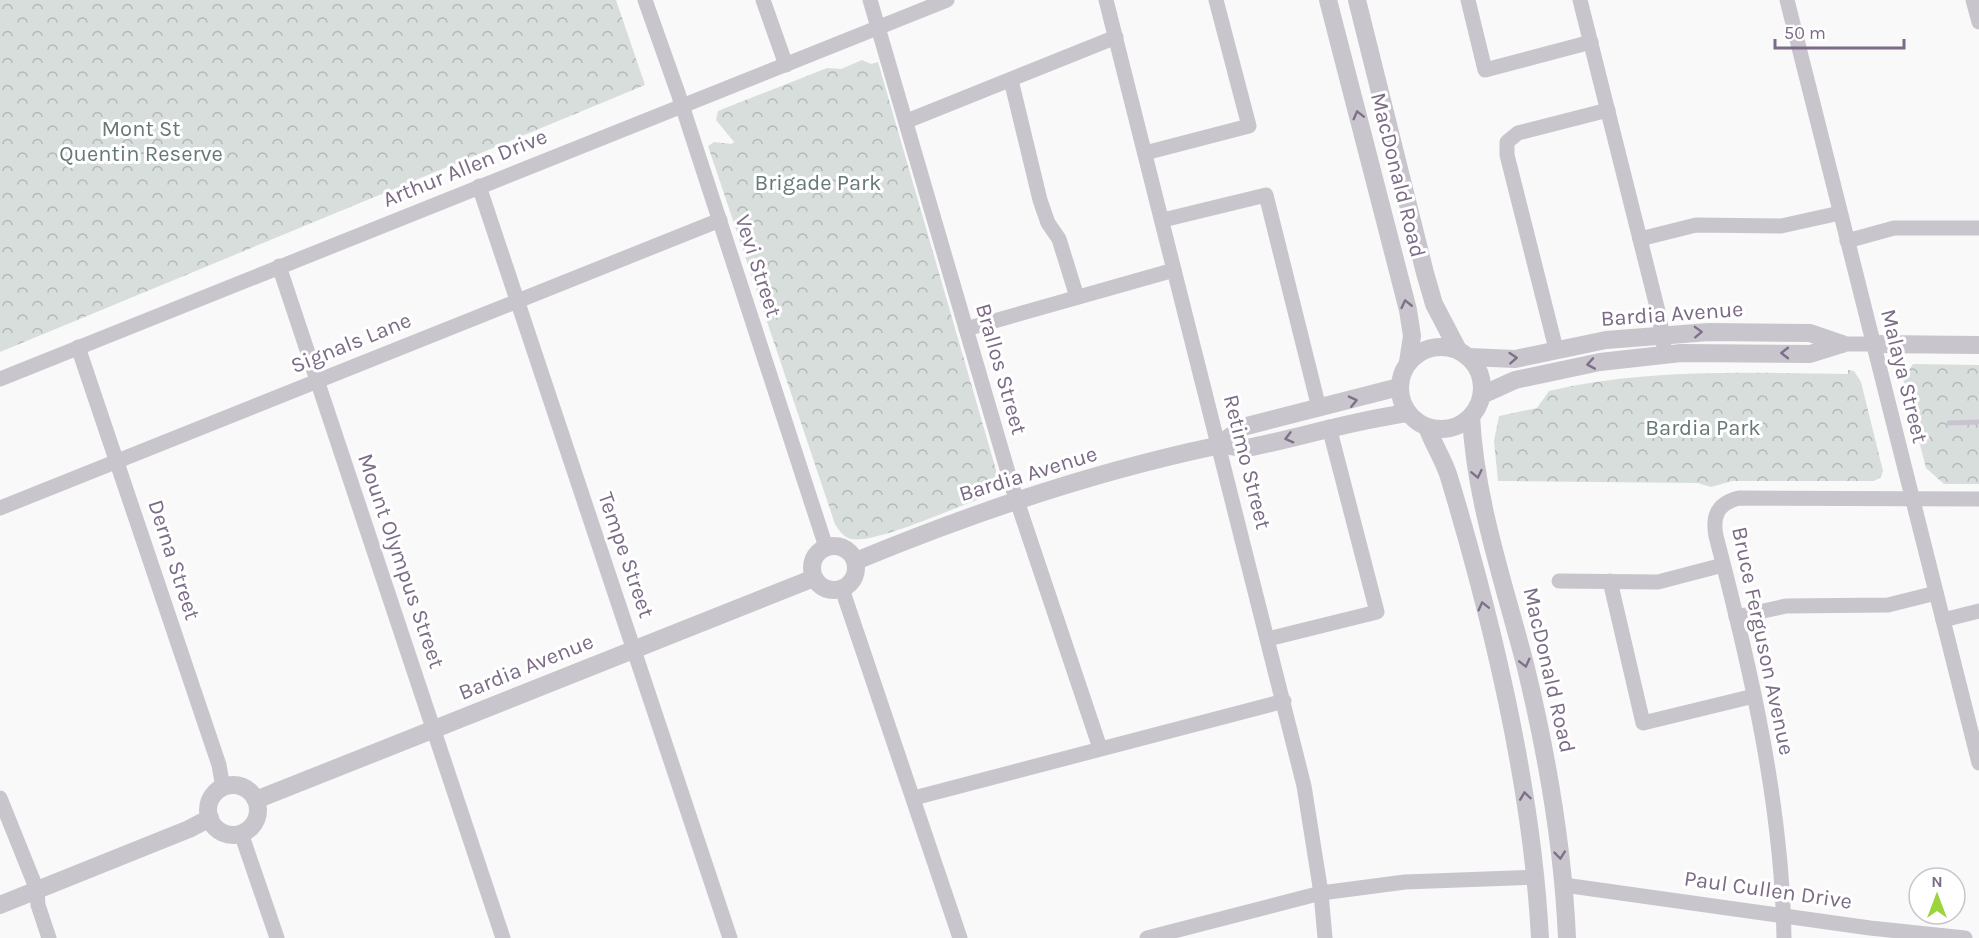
<svg xmlns="http://www.w3.org/2000/svg" width="1979" height="938" font-family="Karla,sans-serif">
	<style>
		.forest { fill: url(#forest-crowns) }
		.lines { fill: none; stroke-linecap: round; stroke-linejoin: round }
		.stream { stroke: #c9c4d0; stroke-width: 5 }
		.minor { stroke: #c9c5cc; stroke-width: 15 }
		.tertiary { stroke: #c9c5cc; stroke-width: 18 }
		.oneway { stroke: #7f708a }
		.labels { text-anchor: middle; dominant-baseline: central; stroke-width: 6; stroke-linejoin: round; paint-order: stroke }
		.park-label { font-size: 22px; fill: #667877; stroke: #fff }
		.street-label { font-size: 22px; fill: #7b6b86; stroke: #fff }
	</style>
	<defs>
		<pattern id="forest-crowns" width="20" height="18" patternUnits="userSpaceOnUse" patternTransform="scale(1.5)"><rect width="20" height="18" fill="#d7dedc"/><path d="M2 6a3 3 0 1 1 6 0M12 15a3 3 0 1 1 6 0" fill="none" stroke="#b3b8b8"/></pattern>
	</defs>
	<rect width="100%" height="100%" fill="#f8f9f8"/>
	<g class="forest">
		<polygon points="0,0 616,0 645,85 0,352"/>
		<path d="M862,60L871,64L878,62L996,470C997,484 993,489 982,498C956,507 875,544 851,539C843,537 839,530 835,524L708,146L714,142L732,144L734,142L716,120L718,111L827,68L841,69Z"/>
		<polygon points="1913,364 1979,365 1979,484 1944,484 1926,468 1903,379"/>
		<path d="M1848,370L1854,371L1861,382L1883,471L1881,477L1874,481H1732L1711,487L1698,483L1498,481L1494,441L1499,416L1537,408L1549,391C1647,368 1748,373 1848,374Z"/>
	</g>
	<g class="lines">
		<polyline class="stream" points="1949,423 1979,422"/>
		<g class="minor">
			<polyline points="645,0 678,93 826,547"/>
			<polyline points="763,0 786,65"/>
			<polyline points="870,0 1012,486 1100,748"/>
			<polyline points="1106,0 1304,786 1321,893 1325,938"/>
			<polyline points="1468,0 1485,70 1591,42"/>
			<polyline points="1580,0 1659,315 1664,347"/>
			<polyline points="1787,0 1979,763"/>
			<polyline points="1973,0 1979,22"/>
			<polyline points="1011,80 1040,200 1048,223 1059,239 1077,297"/>
			<polyline points="907,121 1116,37"/>
			<polyline points="1145,153 1249,126 1216,0"/>
			<polyline points="479,186 730,938"/>
			<polyline points="1163,220 1266,195 1319,408"/>
			<polyline points="1640,239 1696,225 1781,226 1840,213"/>
			<polyline points="1847,241 1894,228 1979,228"/>
			<polyline points="279,266 503,938"/>
			<polyline points="966,329 1174,270"/>
			<polyline points="1842,344 1873,344"/>
			<polyline points="78,347 219,765 223,788"/>
			<polyline points="1556,349 1507,155 1507,142 1518,133 1608,110"/>
			<polyline points="0,379 947,0"/>
			<polyline points="0,508 720,220"/>
			<polyline points="1559,581 1658,582 1723,565"/>
			<polyline points="1610,581 1643,723 1754,696"/>
			<polyline points="842,589 960,938"/>
			<polyline points="1736,617 1786,606 1888,605 1936,593"/>
			<polyline points="1943,620 1979,611"/>
			<polyline points="1268,639 1377,612 1329,427"/>
			<polyline points="0,798 37,890 38,905 49,938"/>
			<polyline points="914,798 1284,701"/>
			<polyline points="241,833 277,938"/>
			<polyline points="1564,885 1870,928 1965,938"/>
			<polyline points="1147,938 1321,893 1405,882 1536,877"/>
			<path d="M1784,938C1782,802 1750,666 1716,536C1712,516 1718,503 1739,498L1979,499"/>
		</g>
		<g class="tertiary">
			<polyline points="1328,0 1408,310 1412,336 1408,362"/>
			<polyline points="1357,0 1425,273 1434,304 1458,350"/>
			<polyline points="1873,344 1979,345"/>
			<circle cx="1441" cy="388" r="41"/>
			<polyline points="1469,357 1515,359 1606,340 1709,332 1810,333 1842,344"/>
			<polyline points="1482,395 1515,380 1600,362 1681,353 1810,354 1842,344"/>
			<path d="M1471,416C1475,500 1504,583 1525,664C1547,754 1563,846 1567,938"/>
			<path d="M1427,427C1433,444 1444,460 1449,477C1493,623 1532,785 1540,938"/>
			<polyline points="1219,445 1243,427 1399,387"/>
			<circle cx="834" cy="568" r="22"/>
			<path d="M856,561C972,513 1093,472 1216,446C1228,443 1240,450 1252,447C1305,436 1355,420 1408,413"/>
			<circle cx="233" cy="810" r="25"/>
			<polyline points="256,800 814,578"/>
			<polyline points="0,905 189,829 210,818"/>
		</g>
	</g>
	<defs><path id="oneway-chevron" d="M-2-3.5L2.5 0L-2 3.5" fill="none" stroke-width="1.6" stroke-linecap="round" stroke-linejoin="round" transform="scale(1.5)"/></defs>
	<g class="oneway">
		<use href="#oneway-chevron" transform="translate(1358 115) rotate(-104)"/>
		<use href="#oneway-chevron" transform="translate(1406 304) rotate(-103)"/>
		<use href="#oneway-chevron" transform="translate(1698 332) rotate(-2)"/>
		<use href="#oneway-chevron" transform="translate(1785 353) rotate(-180)"/>
		<use href="#oneway-chevron" transform="translate(1513 358) rotate(-4)"/>
		<use href="#oneway-chevron" transform="translate(1591 364) rotate(170)"/>
		<use href="#oneway-chevron" transform="translate(1353 401) rotate(-13)"/>
		<use href="#oneway-chevron" transform="translate(1289 438) rotate(165)"/>
		<use href="#oneway-chevron" transform="translate(1477 474) rotate(78)"/>
		<use href="#oneway-chevron" transform="translate(1483 606) rotate(-104)"/>
		<use href="#oneway-chevron" transform="translate(1525 663) rotate(76)"/>
		<use href="#oneway-chevron" transform="translate(1525 796) rotate(-98)"/>
		<use href="#oneway-chevron" transform="translate(1560 855) rotate(84)"/>
	</g>
	<g class="labels">
		<g class="park-label">
			<text x="141" y="129">Mont St<tspan x="141" dy="25">Quentin Reserve</tspan></text>
			<text x="818" y="183">Brigade Park</text>
			<text x="1703" y="428">Bardia Park</text>
		</g>
		<g class="street-label">
			<text transform="translate(465 168) rotate(-22)">Arthur Allen Drive</text>
			<text transform="translate(1398 175) rotate(76)">MacDonald Road</text>
			<text transform="translate(758 266) rotate(72)">Vevi Street</text>
			<text transform="translate(1672 314) rotate(-4)">Bardia Avenue</text>
			<text transform="translate(351 343) rotate(-22)">Signals Lane</text>
			<text transform="translate(1001 369) rotate(74)">Brallos Street</text>
			<text transform="translate(1904 376) rotate(76)">Malaya Street</text>
			<text transform="translate(1247 462) rotate(76)">Retimo Street</text>
			<text transform="translate(1028 474) rotate(-17)">Bardia Avenue</text>
			<text transform="translate(626 555) rotate(71)">Tempe Street</text>
			<text transform="translate(174 560) rotate(72)">Derna Street</text>
			<text transform="translate(401 561) rotate(71)">Mount Olympus Street</text>
			<text transform="translate(1763 641) rotate(78)">Bruce Ferguson Avenue</text>
			<text transform="translate(526 667) rotate(-22)">Bardia Avenue</text>
			<text transform="translate(1549 670) rotate(77)">MacDonald Road</text>
			<text transform="translate(1768 890) rotate(8)">Paul Cullen Drive</text>
		</g>
	</g>
	<g transform="translate(1937 896)"><circle r="28" fill="#ffffff" stroke="#cac4cf" stroke-width="1.5"/>
	<path d="M0-4.5L10 22L0 15L-10 22Z" fill="#9bd43d"/>
	<text y="-9" font-size="16" font-weight="bold" text-anchor="middle" fill="#7b6b86">N</text>
	</g>
	<path d="M1775 39v9h129v-9" fill="none" stroke="#7b6b86" stroke-width="3"/>
	<text x="1784" y="39" font-size="18" fill="#7b6b86" stroke="#ffffff" stroke-width="4.5" paint-order="stroke">50 m</text>
</svg>
